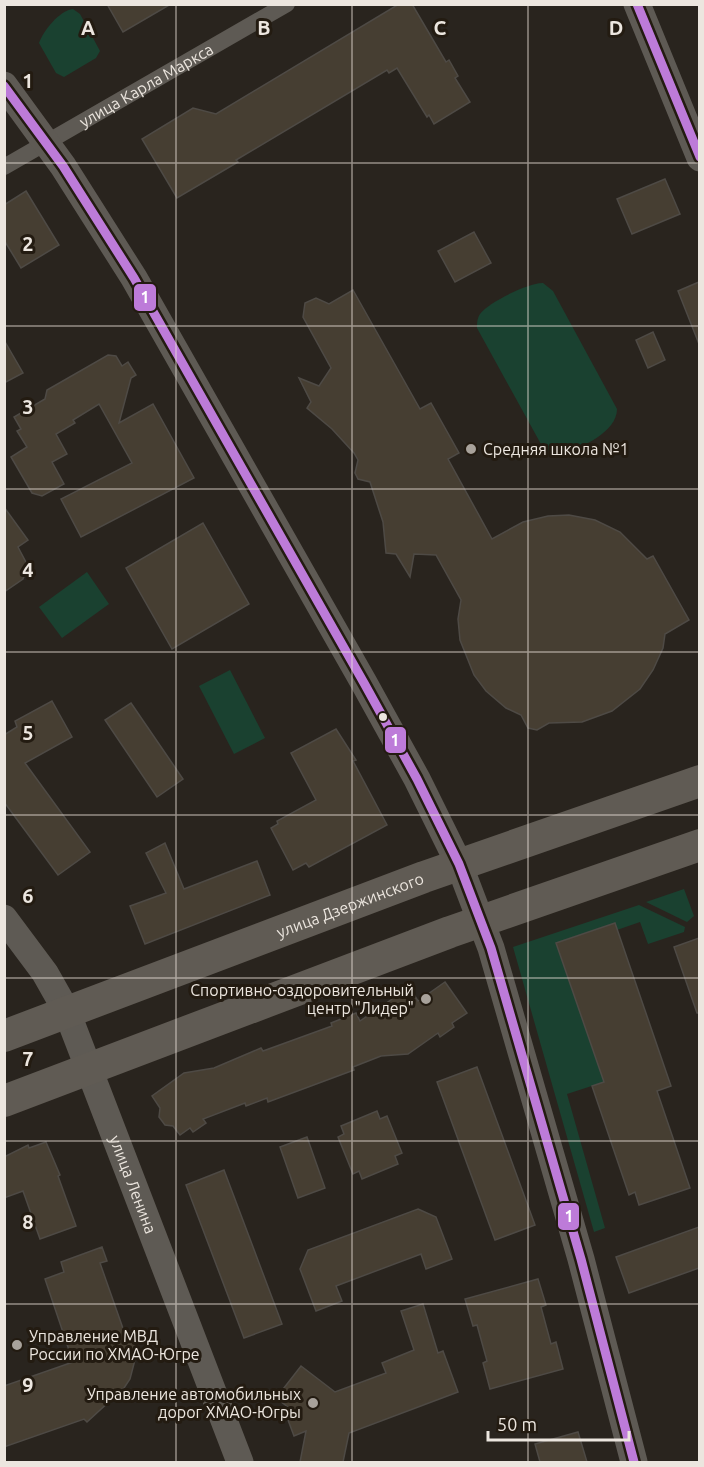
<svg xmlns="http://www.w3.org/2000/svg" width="704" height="1467" font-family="Ubuntu,sans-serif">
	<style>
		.green { fill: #1a4130 }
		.building { fill: #463e32; stroke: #4e4a45; stroke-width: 1.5 }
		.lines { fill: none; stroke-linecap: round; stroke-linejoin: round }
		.pedestrian { stroke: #5e5a54; stroke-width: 16 }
		.tertiary { stroke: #5e5a54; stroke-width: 27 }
		.secondary { stroke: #605b54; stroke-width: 32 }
		.bus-1-casing { stroke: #231b11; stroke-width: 14 }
		.bus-1 { stroke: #bd7bd9; stroke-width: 9 }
		.grid { fill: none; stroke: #ece6df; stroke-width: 1.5; stroke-opacity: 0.55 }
		.poi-dot { fill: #a8a29b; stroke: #231b11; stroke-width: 2 }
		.bus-dot { fill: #ece6df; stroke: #231b11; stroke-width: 2 }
		.labels { text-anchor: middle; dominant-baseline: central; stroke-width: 6; stroke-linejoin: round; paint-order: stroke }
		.street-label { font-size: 16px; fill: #ece6df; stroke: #231b11 }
		.poi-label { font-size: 16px; fill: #ece6df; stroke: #231b11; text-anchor: start }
		.grid-label { font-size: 20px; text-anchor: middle; font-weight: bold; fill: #ece6df; stroke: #231b11; stroke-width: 6; stroke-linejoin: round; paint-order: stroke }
		.line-badge { stroke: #231b11; stroke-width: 2 }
		.badge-label { font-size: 16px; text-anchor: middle; font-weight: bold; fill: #fff }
	</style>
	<rect width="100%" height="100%" fill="#29241e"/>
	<g class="green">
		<path d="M73,9L80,14L100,51L96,58L64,77L56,73L39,43C43,31 60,10 73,9Z"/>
		<path d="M543,283L553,291L617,409C617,432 581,448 561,454H554L542,446L477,328C477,323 477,319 480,314C487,303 530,282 543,283Z"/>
		<polygon points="87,572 109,604 62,638 39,607"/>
		<polygon points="230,670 265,738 234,754 199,686"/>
		<polygon points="684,889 694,916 687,922 646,902"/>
		<polygon points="639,905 685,927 684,932 648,944 640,922 617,930 615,923 556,943 604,1082 567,1094 605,1228 594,1232 513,947"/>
	</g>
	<g class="building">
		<polygon points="107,4 171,4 123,32"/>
		<polygon points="399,4 412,4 446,62 449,60 458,76 455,78 470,102 434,124 429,115 427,117 397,68 389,73 387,70 236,160 238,162 177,198 142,139 193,108 216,114"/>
		<polygon points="665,179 680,214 632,234 617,199"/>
		<polygon points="26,191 59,245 21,268 4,240 4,205"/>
		<polygon points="474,232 491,263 455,282 438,251"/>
		<polygon points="699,282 699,344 678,291"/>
		<polygon points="353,290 420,409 431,403 459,453 448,459 492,539 523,522 548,516 569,515 595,520 620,532 647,559 653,556 689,620 665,634 663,648 653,670 640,689 612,711 582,722 549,723 537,730 528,728 521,715 506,708 486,691 474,675 460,640 458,619 461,600 436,555 414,554 410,577 396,554 386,553 383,522 370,482 358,479 355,473 358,460 354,453 332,429 307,408 311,402 299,378 319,386 331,368 303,317 305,303 316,298 329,304"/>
		<polygon points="653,332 665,360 648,368 636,340"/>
		<polygon points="4,340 23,373 4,383"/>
		<polygon points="108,355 116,356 122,366 128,362 136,375 131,378 119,423 153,404 194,478 81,537 61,499 132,463 99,404 73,420 75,423 56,434 67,454 52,462 64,484 42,496 32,493 11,457 27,447 17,431 21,429 14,417 45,399 47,390"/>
		<polygon points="4,507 28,540 18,547 28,566 23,579 4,592"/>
		<polygon points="203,523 249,604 172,649 126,568"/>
		<polygon points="52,701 72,737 25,763 90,852 58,875 4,802 4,735 17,727 15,721"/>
		<polygon points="131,703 183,779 157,797 105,720"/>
		<polygon points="336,729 356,760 353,761 387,825 309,867 306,863 293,870 271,828 278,824 277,821 316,800 291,753"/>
		<polygon points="165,843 184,889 257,861 270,895 145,944 130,906 166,893 146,853"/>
		<polygon points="615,923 671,1086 657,1091 690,1188 639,1205 635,1192 629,1195 592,1086 604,1082 556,943"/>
		<polygon points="699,938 699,1013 697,1013 674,947"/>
		<polygon points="445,982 467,1013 452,1023 454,1027 440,1037 438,1033 408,1054 381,1056 353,1067 354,1070 268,1102 267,1098 246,1106 245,1103 203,1119 206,1123 193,1132 190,1128 180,1135 173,1126 165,1125 159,1117 160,1108 152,1096 184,1073 214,1068 261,1048 263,1051 332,1026 331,1023 356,1013 360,1021 404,991 413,993 418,1001"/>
		<polygon points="477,1067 535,1225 495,1240 437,1082"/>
		<polygon points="377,1111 380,1119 387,1116 402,1153 395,1156 398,1164 362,1179 359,1171 353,1174 338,1137 344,1134 341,1126"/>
		<polygon points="307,1137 325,1188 298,1198 280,1147"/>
		<polygon points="46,1142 60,1175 58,1176 76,1226 40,1239 23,1191 4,1198 4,1157 28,1145 29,1148"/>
		<polygon points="224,1170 282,1324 244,1338 186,1185"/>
		<polygon points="418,1209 436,1217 452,1259 426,1269 421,1254 336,1286 342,1301 316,1311 300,1269 308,1250"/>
		<polygon points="699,1227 699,1268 629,1293 616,1257"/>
		<polygon points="102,1247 107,1261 100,1263 126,1337 133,1335 135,1343 136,1356 130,1379 124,1388 87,1422 84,1419 4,1447 4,1386 73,1362 45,1279 64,1272 61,1262"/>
		<polygon points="538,1279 546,1305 541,1307 551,1344 556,1342 563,1369 490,1389 483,1363 487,1361 477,1325 473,1326 465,1299"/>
		<polygon points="423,1304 438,1353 443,1351 458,1392 349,1433 343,1462 300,1462 306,1431 294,1436 288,1420 300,1416 276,1398 301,1366 335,1392 386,1373 382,1363 414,1350 401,1311"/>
		<polygon points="578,1432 587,1462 540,1462 535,1444"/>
	</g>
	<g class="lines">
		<path class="pedestrian" id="s1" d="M4,167L287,4"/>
		<g class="tertiary">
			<polyline points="637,4 700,158"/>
			<polyline points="4,85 63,166 134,278 364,683 417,779 459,864 491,948 581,1259 634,1462"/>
			<path id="s2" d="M4,918L45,973L67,1012L240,1462"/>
		</g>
		<g class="secondary">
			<path id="s3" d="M4,1036L424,877L700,781"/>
			<polyline points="4,1101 450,932 700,845"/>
		</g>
		<g class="bus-1-casing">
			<g id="bus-1">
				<polyline points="637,4 700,157"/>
				<polyline points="4,86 63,166 134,278 364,683 417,779 459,864 491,948 581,1259 634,1462"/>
			</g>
		</g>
		<use href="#bus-1" class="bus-1"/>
	</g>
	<path class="grid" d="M176,4V1462M352,4V1462M528,4V1462M4,163H700M4,326H700M4,489H700M4,652H700M4,815H700M4,978H700M4,1141H700M4,1304H700"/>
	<g class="poi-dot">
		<circle cx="471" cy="449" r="6"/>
		<circle cx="426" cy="999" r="6"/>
		<circle cx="17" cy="1345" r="6"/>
		<circle cx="313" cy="1403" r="6"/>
	</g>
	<circle class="bus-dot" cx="383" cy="717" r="5"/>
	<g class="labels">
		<g class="street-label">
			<text stroke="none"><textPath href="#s1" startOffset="164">улица Карла Маркса</textPath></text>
			<text stroke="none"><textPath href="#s3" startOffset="370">улица Дзержинского</textPath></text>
			<text stroke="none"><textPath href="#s2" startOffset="298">улица Ленина</textPath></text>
		</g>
		<g class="poi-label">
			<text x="483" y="449">Средняя школа №1</text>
			<text x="414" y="990" text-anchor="end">Спортивно-оздоровительный<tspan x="414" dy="18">центр "Лидер"</tspan></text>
			<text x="29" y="1336">Управление МВД<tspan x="29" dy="18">России по ХМАО-Югре</tspan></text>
			<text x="301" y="1394" text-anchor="end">Управление автомобильных<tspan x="301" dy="18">дорог ХМАО-Югры</tspan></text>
		</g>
	</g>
	<g class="grid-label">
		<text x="88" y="35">A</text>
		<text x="264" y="35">B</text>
		<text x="440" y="35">C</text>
		<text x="616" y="35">D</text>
		<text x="28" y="88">1</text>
		<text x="28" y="251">2</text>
		<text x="28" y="414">3</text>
		<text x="28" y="577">4</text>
		<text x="28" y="740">5</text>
		<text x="28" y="903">6</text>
		<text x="28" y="1066">7</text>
		<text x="28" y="1229">8</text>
		<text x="28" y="1392">9</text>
	</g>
	<g class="line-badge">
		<rect x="133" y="283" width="24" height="29" rx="6" fill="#bd7bd9"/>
		<rect x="384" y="726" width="23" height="28" rx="6" fill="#bd7bd9"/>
		<rect x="557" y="1202" width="23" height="29" rx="6" fill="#bd7bd9"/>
	</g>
	<g class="badge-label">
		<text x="145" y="303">1</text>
		<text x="395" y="746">1</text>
		<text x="569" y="1222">1</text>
	</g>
	<rect width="704" height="1467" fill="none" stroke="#ece6df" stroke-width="12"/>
	<path d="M488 1431v9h141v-9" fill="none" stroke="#ece6df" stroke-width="3"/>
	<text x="497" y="1431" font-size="18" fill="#ece6df" stroke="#231b11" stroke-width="4.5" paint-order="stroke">50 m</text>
</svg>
